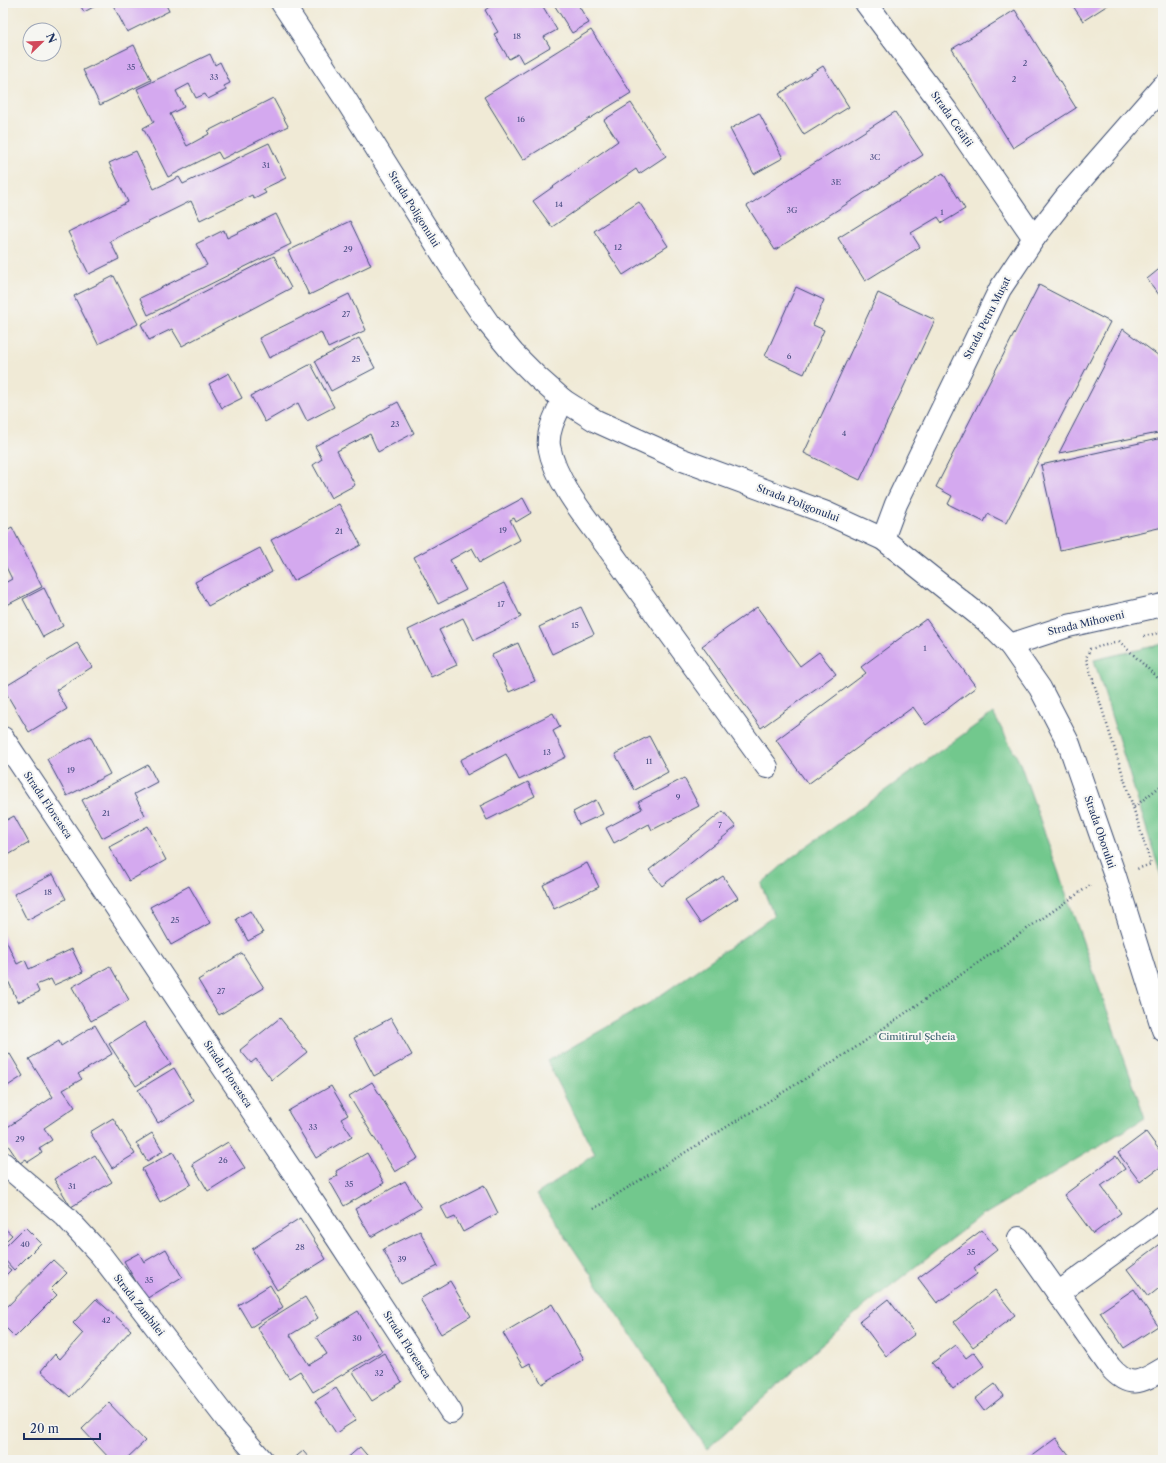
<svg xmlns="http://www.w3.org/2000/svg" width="1166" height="1463" font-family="'Libre Caslon Text',serif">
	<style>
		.green { fill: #72c88d; stroke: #467c76 }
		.building { fill: #d4a9ef }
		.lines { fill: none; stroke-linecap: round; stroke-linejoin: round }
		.minor-casing { stroke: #3b4b70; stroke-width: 24 }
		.major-casing { stroke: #3b4b70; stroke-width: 24 }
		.path { stroke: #3b4b70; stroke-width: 2.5; stroke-dasharray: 1 3; stroke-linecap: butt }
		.minor { stroke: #fff; stroke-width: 22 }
		.major { stroke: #fff; stroke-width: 22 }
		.labels { text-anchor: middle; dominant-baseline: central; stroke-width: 4; stroke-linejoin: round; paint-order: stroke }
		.number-label { font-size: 8px; fill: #494e82 }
		.street-label { font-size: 10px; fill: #1b2f5e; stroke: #f6f6f2 }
		.park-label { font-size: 10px; fill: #355d6c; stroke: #f6f6f2 }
	</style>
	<rect width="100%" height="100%" fill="#f6f6f2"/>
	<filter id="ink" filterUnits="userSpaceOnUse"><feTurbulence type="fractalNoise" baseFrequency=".025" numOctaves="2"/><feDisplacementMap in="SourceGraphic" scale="8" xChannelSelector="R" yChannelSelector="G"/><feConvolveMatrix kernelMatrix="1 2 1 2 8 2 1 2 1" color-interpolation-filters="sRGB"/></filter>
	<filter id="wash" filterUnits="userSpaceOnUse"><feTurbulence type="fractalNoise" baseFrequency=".012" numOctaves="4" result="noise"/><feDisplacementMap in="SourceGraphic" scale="16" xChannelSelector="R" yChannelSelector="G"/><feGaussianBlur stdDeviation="0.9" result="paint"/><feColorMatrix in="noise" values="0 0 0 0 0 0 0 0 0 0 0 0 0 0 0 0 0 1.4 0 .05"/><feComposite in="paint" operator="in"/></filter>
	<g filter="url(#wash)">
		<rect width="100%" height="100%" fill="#f0ead6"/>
		<g class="green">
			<polygon points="1163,644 1163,882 1094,660"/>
			<polygon points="993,713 1020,763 1145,1118 977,1219 867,1304 707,1449 537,1194 595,1154 547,1061 651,1002 774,916 761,884 791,858"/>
		</g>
		<g id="blocks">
			<g class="building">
				<polygon points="79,3 101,3 84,12"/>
				<polygon points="117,3 165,3 169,11 127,32 113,5"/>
				<polygon points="495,3 545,3 542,5 557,30 544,37 550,47 523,63 518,54 509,59 494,34 498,32 485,10"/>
				<polygon points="553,3 577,3 589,23 572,33"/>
				<polygon points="1071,3 1111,3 1083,21"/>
				<polygon points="1015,10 1076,108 1013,148 952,49"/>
				<polygon points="591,30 631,93 523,160 484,97"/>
				<polygon points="134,45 151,80 100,105 83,70"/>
				<polygon points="210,54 215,65 220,62 230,83 224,86 226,90 208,99 205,94 196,98 189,84 176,91 184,107 170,114 187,146 209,134 208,131 273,98 288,126 222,159 218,152 168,177 143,128 154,122 137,89"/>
				<polygon points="823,66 849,107 804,135 779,94"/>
				<polygon points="631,103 666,156 639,174 636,169 552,227 533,201 618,141 604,120"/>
				<polygon points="895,112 923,155 775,250 747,206"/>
				<polygon points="759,113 783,158 754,174 730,129"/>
				<polygon points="269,143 286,178 263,189 266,193 254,199 252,195 200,220 191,201 110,241 119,259 89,274 68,232 128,202 109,163 136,151 154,189 179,177 183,184"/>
				<polygon points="943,173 965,209 942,223 938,217 911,233 920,247 865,281 838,238"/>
				<polygon points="639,202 668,246 623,275 594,231"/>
				<polygon points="276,214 291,244 148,315 140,298 207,265 196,244 224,230 227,238"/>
				<polygon points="350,221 371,265 309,295 288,251"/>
				<polygon points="274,256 291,288 182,346 172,329 149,340 141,324"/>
				<polygon points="1163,266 1163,300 1147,279"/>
				<polygon points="114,276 138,324 98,344 74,296"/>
				<polygon points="1039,285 1110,322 1006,523 988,514 984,522 948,504 952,496 936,487"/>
				<polygon points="796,287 824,300 813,325 824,330 804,374 765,356"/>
				<polygon points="878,293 935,320 860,480 804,453"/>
				<polygon points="349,294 366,330 328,348 321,332 269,358 259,338"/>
				<polygon points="1123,329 1163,359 1163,432 1059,453"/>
				<polygon points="359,338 375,368 331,391 315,361"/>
				<polygon points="311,364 334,407 307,421 298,403 265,422 251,396"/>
				<polygon points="229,373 242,398 222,408 209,384"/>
				<polygon points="398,402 414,433 378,452 370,434 337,451 355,485 331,498 313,465 322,459 315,446"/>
				<polygon points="1162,438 1163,527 1060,550 1041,465"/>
				<polygon points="523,498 531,513 516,522 514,518 510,520 520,540 480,562 472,548 450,560 466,590 438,604 414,557"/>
				<polygon points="339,504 361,545 293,581 271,540"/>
				<polygon points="12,527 42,587 3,607 3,584 12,579 3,561 3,532"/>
				<polygon points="260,548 272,572 208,606 195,582"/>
				<polygon points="504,583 521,617 474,640 463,618 439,630 457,665 431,677 408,630"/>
				<polygon points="44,588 63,626 43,637 23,599"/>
				<polygon points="581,607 594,634 552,654 539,627"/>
				<polygon points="757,607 800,666 819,652 836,674 761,728 702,646"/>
				<polygon points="926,619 976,687 926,725 913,707 808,784 776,740 866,673 861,667"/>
				<polygon points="77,643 92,667 56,690 67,709 29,732 3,688"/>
				<polygon points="518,643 535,681 509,692 492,655"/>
				<polygon points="553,713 560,727 553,731 566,757 519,780 506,754 467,775 460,760"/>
				<polygon points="90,736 110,774 67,796 47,759"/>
				<polygon points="649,736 668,772 635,790 615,754"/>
				<polygon points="148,765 157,782 134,794 145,815 102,838 82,800"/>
				<polygon points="684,778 699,806 652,830 649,824 614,843 606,828 642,809 638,802"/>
				<polygon points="528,782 535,796 487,820 480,806"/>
				<polygon points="596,800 603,814 579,825 573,812"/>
				<polygon points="723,811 736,827 662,886 649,870"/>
				<polygon points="14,816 29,843 3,858 3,822"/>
				<polygon points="148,826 166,860 129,881 109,847"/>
				<polygon points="587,863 599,887 554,909 543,885"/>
				<polygon points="53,874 66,899 27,920 14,894"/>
				<polygon points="723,876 738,898 700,923 685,901"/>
				<polygon points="189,886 210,923 171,945 150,907"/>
				<polygon points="250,911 263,933 248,941 236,919"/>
				<polygon points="3,934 17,964 25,960 29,969 72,949 83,972 54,985 51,979 36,985 39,992 18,1002 3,970"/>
				<polygon points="242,953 264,988 219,1015 198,980"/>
				<polygon points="110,966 129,1000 91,1021 72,987"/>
				<polygon points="280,1018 307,1052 272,1080 256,1059 251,1063 240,1050"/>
				<polygon points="391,1018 412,1055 374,1076 354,1038"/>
				<polygon points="144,1022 171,1064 136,1086 109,1044"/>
				<polygon points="95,1025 112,1054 78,1074 82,1079 63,1090 75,1107 44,1128 52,1140 39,1148 42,1153 28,1162 26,1159 20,1163 3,1138 3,1130 53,1097 29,1059 59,1041 61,1046"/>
				<polygon points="10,1054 23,1076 3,1089 3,1058"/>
				<polygon points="174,1068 194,1101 158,1123 138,1090"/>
				<polygon points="372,1082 418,1158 395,1172 349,1096"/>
				<polygon points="331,1086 348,1115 341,1119 352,1136 316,1158 288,1111"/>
				<polygon points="113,1118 135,1154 112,1168 90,1132"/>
				<polygon points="1146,1132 1163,1155 1163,1165 1140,1182 1118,1153"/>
				<polygon points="152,1133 163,1151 147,1161 136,1143"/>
				<polygon points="228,1142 245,1168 208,1191 192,1164"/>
				<polygon points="173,1152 191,1184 160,1202 142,1169"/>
				<polygon points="367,1153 384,1183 344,1206 329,1180 338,1176 336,1171"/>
				<polygon points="95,1155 112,1182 71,1207 54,1179"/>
				<polygon points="1116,1156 1125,1169 1101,1186 1121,1213 1093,1234 1064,1195"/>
				<polygon points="405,1181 421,1208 371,1237 355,1209"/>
				<polygon points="484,1185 498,1213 463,1232 455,1217 448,1220 441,1207"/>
				<polygon points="300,1218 326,1259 277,1290 252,1249"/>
				<polygon points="3,1227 12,1235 3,1244"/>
				<polygon points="25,1227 41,1243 14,1270 3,1258 3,1249"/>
				<polygon points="982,1230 997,1250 974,1268 977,1274 937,1303 918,1278"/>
				<polygon points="420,1231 438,1266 401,1284 383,1249"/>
				<polygon points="1163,1242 1163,1285 1148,1297 1127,1269"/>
				<polygon points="166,1249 182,1277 146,1299 124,1261 139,1253 144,1262"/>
				<polygon points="53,1260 67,1273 51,1289 57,1295 15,1337 3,1325 3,1311"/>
				<polygon points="3,1263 11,1270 3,1278"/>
				<polygon points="450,1281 471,1316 441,1334 420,1299"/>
				<polygon points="270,1285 283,1307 251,1327 238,1305"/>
				<polygon points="1134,1289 1158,1326 1124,1348 1100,1312"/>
				<polygon points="995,1290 1015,1315 973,1347 954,1322"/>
				<polygon points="305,1297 318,1318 290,1335 309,1365 327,1354 316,1337 358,1311 382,1351 313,1392 300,1371 289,1378 257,1327"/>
				<polygon points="96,1299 131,1330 70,1397 41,1371 55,1354 60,1359 83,1333 73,1323"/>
				<polygon points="888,1299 915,1334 886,1356 860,1321"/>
				<polygon points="552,1304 584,1359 542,1384 530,1363 523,1367 503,1333"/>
				<polygon points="956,1345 966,1358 974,1352 984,1366 953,1389 932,1363"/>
				<polygon points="384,1353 402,1382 372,1401 353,1372"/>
				<polygon points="995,1384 1003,1396 984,1411 975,1399"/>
				<polygon points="336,1388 356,1420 336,1433 315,1401"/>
				<polygon points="109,1403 145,1441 125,1460 111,1460 82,1429"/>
				<polygon points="1056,1438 1073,1460 1026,1460"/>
				<polygon points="360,1447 371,1460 345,1460"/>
				<polygon points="303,1451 311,1460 292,1460"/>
			</g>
		</g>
	</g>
	<g filter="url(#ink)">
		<use href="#blocks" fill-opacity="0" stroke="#3b4b70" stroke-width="1"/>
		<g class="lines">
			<g class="minor-casing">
				<g id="minor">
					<polyline points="866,3 946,110 1034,238"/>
					<path d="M563,400C557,413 547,430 549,446C556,486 594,527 617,560C666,629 717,698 767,767"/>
					<polyline points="883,539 896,504 1000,289 1034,238 1066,197 1163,86"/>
					<polyline points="3,738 337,1238 451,1412"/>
					<polyline points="3,1163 65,1216 100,1254 228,1421 262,1460"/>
					<path d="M1019,1238L1110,1367C1129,1389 1140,1383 1163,1369"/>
					<polyline points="1058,1293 1163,1217"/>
				</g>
			</g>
			<g class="major-casing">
				<g id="major">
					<polyline points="282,3 346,100 462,285 489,324 513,353 537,377 563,400 596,421 680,459 824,512 883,539 985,620 1010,645 1040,688 1069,744 1115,876 1163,1030"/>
					<polyline points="1010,645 1068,626 1163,605"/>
				</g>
			</g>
			<g class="path">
				<polyline points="1144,636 1163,632"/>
				<polyline points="1119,641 1163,683"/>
				<polyline points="1114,643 1090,649 1086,658 1151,864 1137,869"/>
				<polyline points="1134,807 1163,784"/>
				<polyline points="593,1209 852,1050 1092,884"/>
			</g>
			<use href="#minor" class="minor"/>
			<use href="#major" class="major"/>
		</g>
	</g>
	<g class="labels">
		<g class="number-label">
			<text x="517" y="36">18</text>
			<text x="1025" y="63">2</text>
			<text x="131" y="67">35</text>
			<text x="214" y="77">33</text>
			<text x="1014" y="79">2</text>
			<text x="521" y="119">16</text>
			<text x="875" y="157">3C</text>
			<text x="266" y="165">31</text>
			<text x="836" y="182">3E</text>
			<text x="559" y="204">14</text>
			<text x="792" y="210">3G</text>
			<text x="942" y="212">1</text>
			<text x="618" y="247">12</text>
			<text x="348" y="249">29</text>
			<text x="346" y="314">27</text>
			<text x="789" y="356">6</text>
			<text x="356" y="359">25</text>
			<text x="395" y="424">23</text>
			<text x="844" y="433">4</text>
			<text x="503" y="530">19</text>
			<text x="339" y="531">21</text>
			<text x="501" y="604">17</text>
			<text x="575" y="625">15</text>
			<text x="925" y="648">1</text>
			<text x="547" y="752">13</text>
			<text x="649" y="761">11</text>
			<text x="71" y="770">19</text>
			<text x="678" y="797">9</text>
			<text x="106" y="813">21</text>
			<text x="720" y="825">7</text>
			<text x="48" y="892">18</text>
			<text x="175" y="920">25</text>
			<text x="221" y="991">27</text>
			<text x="313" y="1127">33</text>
			<text x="20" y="1139">29</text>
			<text x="223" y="1160">26</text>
			<text x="349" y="1184">35</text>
			<text x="72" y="1186">31</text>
			<text x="25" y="1244">40</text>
			<text x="300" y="1247">28</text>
			<text x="971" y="1252">35</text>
			<text x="402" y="1259">39</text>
			<text x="149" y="1280">35</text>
			<text x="106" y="1320">42</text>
			<text x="357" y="1338">30</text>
			<text x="379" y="1373">32</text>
		</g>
		<g class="street-label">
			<text transform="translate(952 119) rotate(55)">Strada Cetății</text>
			<text transform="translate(414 209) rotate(58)">Strada Poligonului</text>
			<text transform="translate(987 318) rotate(-63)">Strada Petru Mușat</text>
			<text transform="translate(798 503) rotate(21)">Strada Poligonului</text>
			<text transform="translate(1086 623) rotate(-13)">Strada Mihoveni</text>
			<text transform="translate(48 805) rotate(56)">Strada Floreasca</text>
			<text transform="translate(1100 832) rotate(71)">Strada Oborului</text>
			<text transform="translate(228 1074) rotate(56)">Strada Floreasca</text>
			<text transform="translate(139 1305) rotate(52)">Strada Zambilei</text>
			<text transform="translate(407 1345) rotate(57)">Strada Floreasca</text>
		</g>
		<g class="park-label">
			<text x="917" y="1036">Cimitirul Șcheia</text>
		</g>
	</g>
	<rect width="1166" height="1463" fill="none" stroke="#f6f6f2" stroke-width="16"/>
	<g transform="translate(42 42) rotate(67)"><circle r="19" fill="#f6f6f2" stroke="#9ea6b7"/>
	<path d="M0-3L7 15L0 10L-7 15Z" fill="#d1495b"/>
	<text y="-6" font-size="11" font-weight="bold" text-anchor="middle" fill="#1b2f5e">N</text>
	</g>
	<path d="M24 1433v6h76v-6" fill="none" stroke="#1b2f5e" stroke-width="2"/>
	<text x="30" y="1433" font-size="12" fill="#1b2f5e" stroke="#f6f6f2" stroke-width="3" paint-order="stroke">20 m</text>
</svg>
